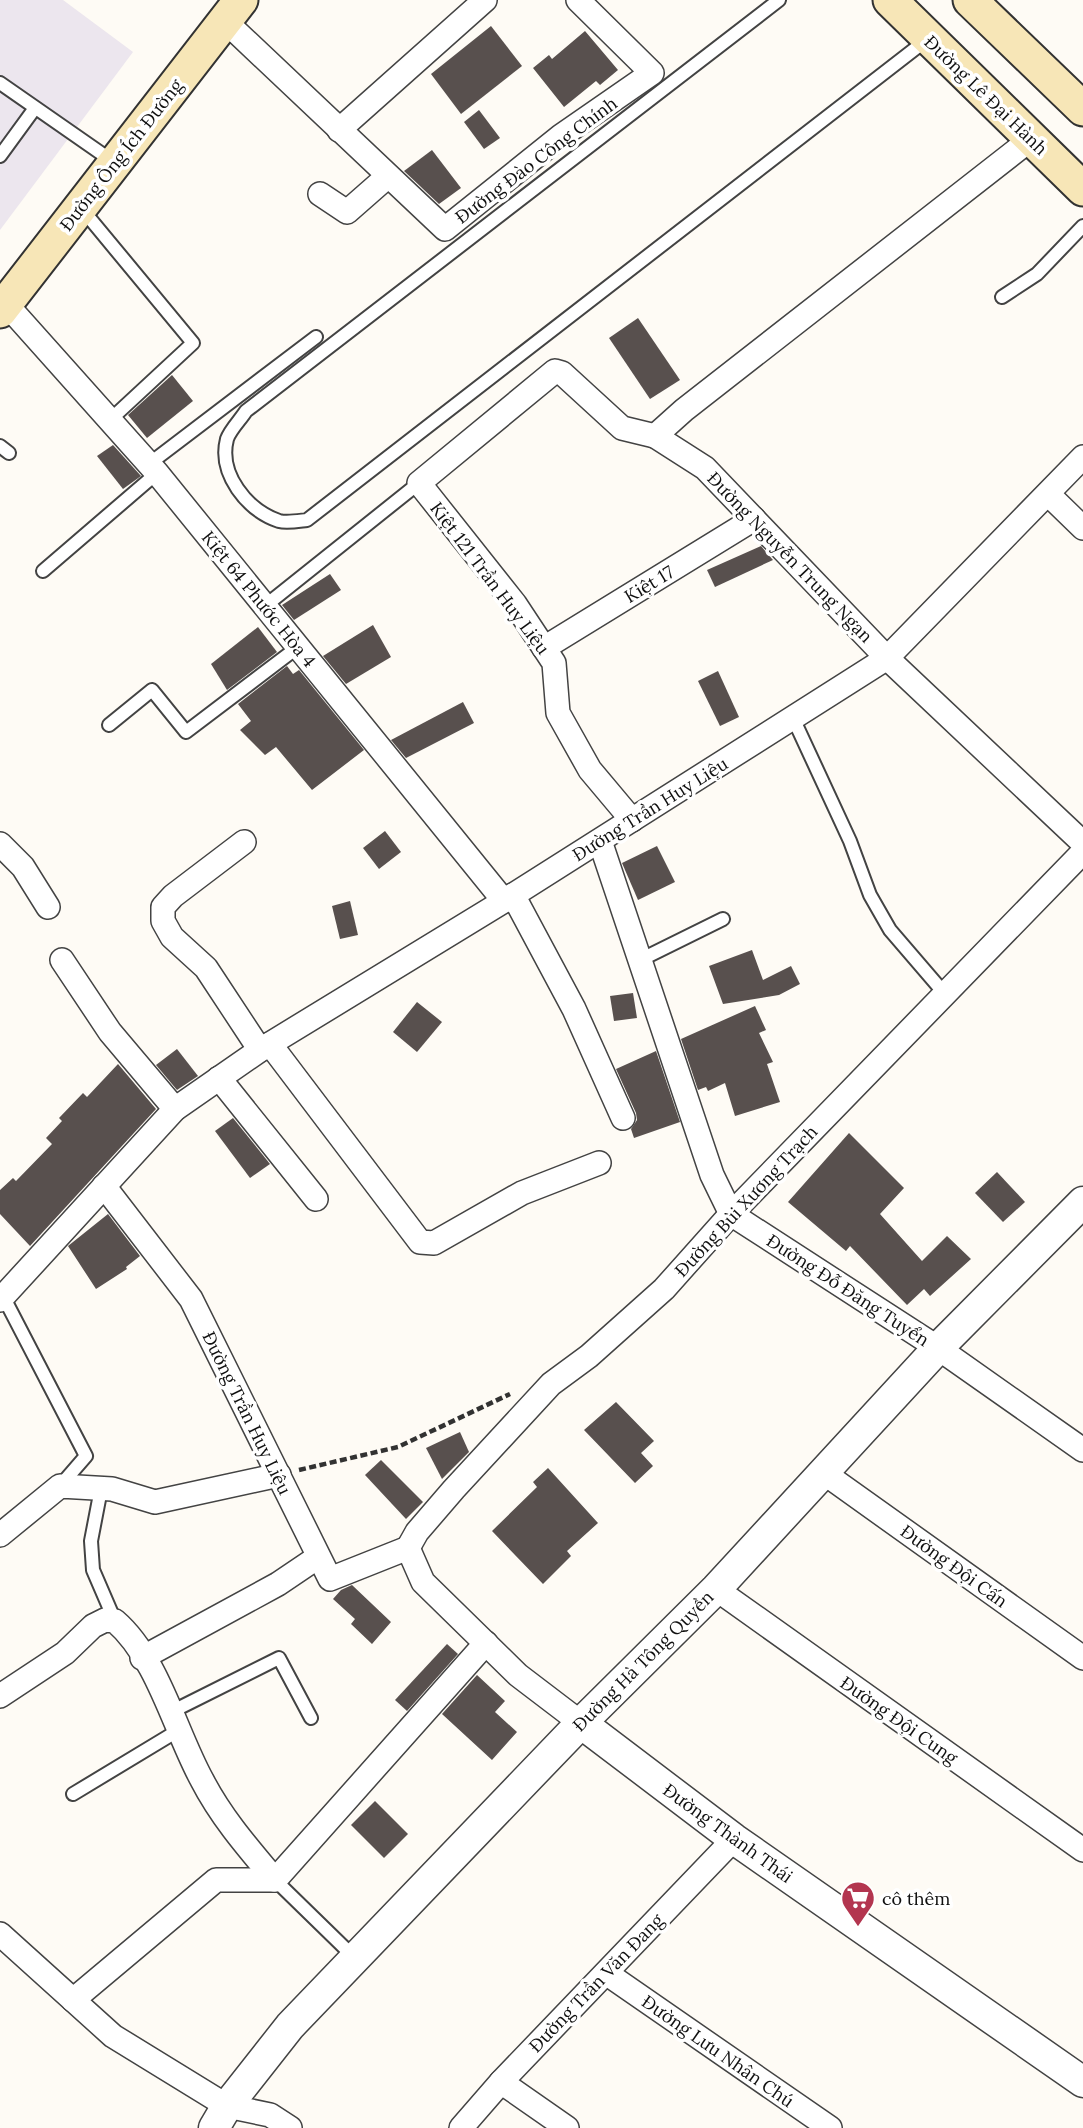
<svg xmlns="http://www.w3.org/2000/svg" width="1083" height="2128" font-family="Lora,serif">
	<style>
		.industrial { fill: #ece6ee }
		.building { fill: #58504e }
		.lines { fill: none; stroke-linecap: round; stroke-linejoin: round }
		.service-casing { stroke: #434343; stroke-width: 16 }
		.minor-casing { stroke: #434343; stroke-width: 26 }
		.tertiary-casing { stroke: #434343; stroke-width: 33 }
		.secondary-casing { stroke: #323232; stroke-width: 37 }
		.path { stroke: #323232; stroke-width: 4.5; stroke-dasharray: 7 3.5; stroke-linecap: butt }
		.service { stroke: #fff; stroke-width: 12 }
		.minor { stroke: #fff; stroke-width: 23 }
		.tertiary { stroke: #fff; stroke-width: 30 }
		.secondary { stroke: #f7e6b7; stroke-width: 33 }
		.labels { text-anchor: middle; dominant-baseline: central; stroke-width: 7; stroke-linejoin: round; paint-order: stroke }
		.street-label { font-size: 18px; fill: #101010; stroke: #fff }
		.poi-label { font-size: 18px; fill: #101010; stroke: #fff; text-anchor: start }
	</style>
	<rect width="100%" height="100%" fill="#fefbf5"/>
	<polygon class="industrial" points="0,0 63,0 133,52 0,230"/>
	<g class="building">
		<polygon points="491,26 522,66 461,114 431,74"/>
		<polygon points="585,31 618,70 600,85 596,81 564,107 533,68 549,55 552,59"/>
		<polygon points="479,110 500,138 484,149 464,122"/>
		<polygon points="432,150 461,188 439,204 404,171"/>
		<polygon points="638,318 680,380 650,399 609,338"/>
		<polygon points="172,375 193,401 147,438 128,415"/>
		<polygon points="113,445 141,476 123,489 97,456"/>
		<polygon points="761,546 773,560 715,587 707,570"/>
		<polygon points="330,574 341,590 294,620 282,605"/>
		<polygon points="373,625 391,657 346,684 323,656"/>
		<polygon points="258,627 277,652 227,690 211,664"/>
		<polygon points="287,666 293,674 299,670 364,750 312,790 276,747 265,755 240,730 251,721 238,704"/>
		<polygon points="718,671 739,717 720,726 698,681"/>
		<polygon points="463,702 474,723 406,758 391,740"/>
		<polygon points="385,831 401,852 379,869 363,848"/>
		<polygon points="657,846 675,882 638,900 622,863"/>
		<polygon points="350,901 358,935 340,939 332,906"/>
		<polygon points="752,950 763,980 791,966 800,984 779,995 723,1004 709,966"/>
		<polygon points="633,993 637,1018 614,1021 610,996"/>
		<polygon points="417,1002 442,1022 417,1052 393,1032"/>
		<polygon points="755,1006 766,1030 759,1033 773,1062 767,1064 780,1102 735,1116 725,1083 708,1091 706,1087 698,1090 681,1039"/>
		<polygon points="177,1049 198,1076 177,1090 156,1065"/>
		<polygon points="656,1051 680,1122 634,1138 631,1129 637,1120 636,1113 616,1069"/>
		<polygon points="118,1064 156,1109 30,1246 0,1214 0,1190 13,1178 16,1181 52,1144 46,1138 62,1121 59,1118 83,1093 87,1097"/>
		<polygon points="233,1118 270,1164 250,1178 215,1131"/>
		<polygon points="849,1133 904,1188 880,1214 922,1261 947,1236 971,1259 930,1296 924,1289 907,1305 850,1246 846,1251 788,1202"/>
		<polygon points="997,1172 1025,1202 1003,1222 975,1193"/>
		<polygon points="108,1214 140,1256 126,1267 127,1269 96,1289 68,1246"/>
		<polygon points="616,1402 654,1441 641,1453 653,1466 635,1483 584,1430"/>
		<polygon points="460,1432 469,1452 442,1479 426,1448"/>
		<polygon points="381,1460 423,1502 406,1519 365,1475"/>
		<polygon points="548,1468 598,1523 567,1551 571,1556 543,1584 492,1531 537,1487 533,1482"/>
		<polygon points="352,1585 391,1622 372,1644 351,1624 355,1619 333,1599 341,1590"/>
		<polygon points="447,1644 458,1654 407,1711 395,1700"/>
		<polygon points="477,1675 505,1701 495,1712 517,1732 492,1760 442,1714"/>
		<polygon points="375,1801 408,1834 384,1858 351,1825"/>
	</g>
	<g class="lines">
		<g class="service-casing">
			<g id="service">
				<path d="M779,0L246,411C241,419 230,430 227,439C218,474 247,510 279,521C287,523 298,521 307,520L929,38"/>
				<polyline points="0,83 115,163"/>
				<polyline points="0,156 35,108"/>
				<polyline points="82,209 193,343 110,420"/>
				<polyline points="1002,297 1037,274 1083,226"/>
				<polyline points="0,446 9,453"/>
				<polyline points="149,464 316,337"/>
				<polyline points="43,571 157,473"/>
				<polyline points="265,606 419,483"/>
				<polyline points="793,718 850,841 870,895 890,930 945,994"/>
				<polyline points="109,725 152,690 186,732 298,647"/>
				<polyline points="640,960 723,919"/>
				<polyline points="3,1296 86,1456 60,1486"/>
				<polyline points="101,1489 91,1541 93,1570 115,1621"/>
				<polyline points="171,1712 279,1658 311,1718"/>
				<polyline points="73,1794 179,1730"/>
				<polyline points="275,1880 355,1958"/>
			</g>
		</g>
		<g class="minor-casing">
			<g id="minor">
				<polyline points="225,21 445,229 561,136 652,73 578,0"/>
				<polyline points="339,130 485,0"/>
				<polyline points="1031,139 684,410 655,436 705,468 887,658 1083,843"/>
				<polyline points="320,194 347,212 388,176"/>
				<polyline points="6,304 157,473 504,901"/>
				<polyline points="1048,494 1083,528"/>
				<polyline points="544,648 754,519"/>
				<polyline points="632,820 590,770 558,713 554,663 515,604 419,483 555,371 562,373 622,428 655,436"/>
				<polyline points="600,841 712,1175 731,1214 938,1348 1083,1450"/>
				<polyline points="244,842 173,896 163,907 163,921 172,937 206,968 260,1050"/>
				<polyline points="0,844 23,867 48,907"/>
				<polyline points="513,895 574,1009 623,1118"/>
				<polyline points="62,960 110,1032 175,1109"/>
				<polyline points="270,1044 420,1242 434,1243 522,1193 599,1163"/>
				<polyline points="219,1078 316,1199"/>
				<polyline points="104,1186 191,1299 330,1579 408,1548"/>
				<polyline points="0,1300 175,1109 260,1050 504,901 887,658 1083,457"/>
				<polyline points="824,1473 1083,1658"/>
				<polyline points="0,1535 60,1486 112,1489 155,1502 279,1475"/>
				<polyline points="408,1548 417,1532 454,1489 551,1384 589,1356 664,1289 731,1214 1083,852"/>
				<polyline points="408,1548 423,1582 518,1675 581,1723"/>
				<polyline points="716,1589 1083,1850"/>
				<polyline points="142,1658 278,1584 318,1557"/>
				<path d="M0,1696L65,1653L93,1626L105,1620L115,1621C158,1658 175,1731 202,1780C221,1817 248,1848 275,1880"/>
				<polyline points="0,1934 113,2036 227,2106 270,2115 290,2128"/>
				<polyline points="606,1973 830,2128"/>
				<polyline points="73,2000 216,1880 275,1880 486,1643"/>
				<polyline points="501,2082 567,2128"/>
				<polyline points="461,2128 501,2082 734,1839"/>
			</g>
		</g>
		<g class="tertiary-casing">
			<g id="tertiary">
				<polyline points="581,1723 734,1839 1083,2082"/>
				<polyline points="214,2128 227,2106 290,2026 581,1723 716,1589 938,1348 1083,1202"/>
			</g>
		</g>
		<g class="secondary-casing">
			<g id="secondary">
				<polyline points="890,0 1083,189"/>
				<polyline points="970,0 1083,109"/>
				<polyline points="0,311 241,0"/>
			</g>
		</g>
		<polyline class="path" points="299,1470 398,1447 510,1394"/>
		<use href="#service" class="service"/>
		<use href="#minor" class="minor"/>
		<use href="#tertiary" class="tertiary"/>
		<use href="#secondary" class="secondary"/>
	</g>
	<defs>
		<g id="supermarket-pin" transform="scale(1.75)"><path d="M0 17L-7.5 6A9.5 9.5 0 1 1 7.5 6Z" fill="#b3354f" stroke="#fff"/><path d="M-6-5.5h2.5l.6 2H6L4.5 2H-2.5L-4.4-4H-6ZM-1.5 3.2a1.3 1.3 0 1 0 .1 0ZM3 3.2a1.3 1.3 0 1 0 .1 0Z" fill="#fff"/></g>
	</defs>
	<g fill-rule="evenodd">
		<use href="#supermarket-pin" x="858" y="1898"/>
	</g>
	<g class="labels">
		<g class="street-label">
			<text transform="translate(986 95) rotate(44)">Đường Lê Đại Hành</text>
			<text transform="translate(121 155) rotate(-52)">Đường Ông Ích Đường</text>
			<text transform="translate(536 160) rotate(-37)">Đường Đào Công Chính</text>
			<text transform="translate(790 557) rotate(46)">Đường Nguyễn Trung Ngạn</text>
			<text transform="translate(490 578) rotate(53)">Kiệt 121 Trần Huy Liệu</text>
			<text transform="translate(649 584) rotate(-31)">Kiệt 17</text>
			<text transform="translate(259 599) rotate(51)">Kiệt 64 Phước Hòa 4</text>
			<text transform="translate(650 809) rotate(-32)">Đường Trần Huy Liệu</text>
			<text transform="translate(746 1201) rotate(-47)">Đường Bùi Xương Trạch</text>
			<text transform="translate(848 1290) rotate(33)">Đường Đỗ Đăng Tuyển</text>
			<text transform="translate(247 1413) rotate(64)">Đường Trần Huy Liệu</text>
			<text transform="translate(954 1566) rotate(36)">Đường Đội Cấn</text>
			<text transform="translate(643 1661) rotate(-45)">Đường Hà Tông Quyền</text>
			<text transform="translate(899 1720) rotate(35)">Đường Đội Cung</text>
			<text transform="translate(728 1833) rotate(36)">Đường Thành Thái</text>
			<text transform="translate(596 1983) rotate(-46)">Đường Trần Văn Đang</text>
			<text transform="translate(718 2051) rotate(35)">Đường Lưu Nhân Chú</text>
		</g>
		<g class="poi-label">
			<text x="882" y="1898">cô thêm</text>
		</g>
	</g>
</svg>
